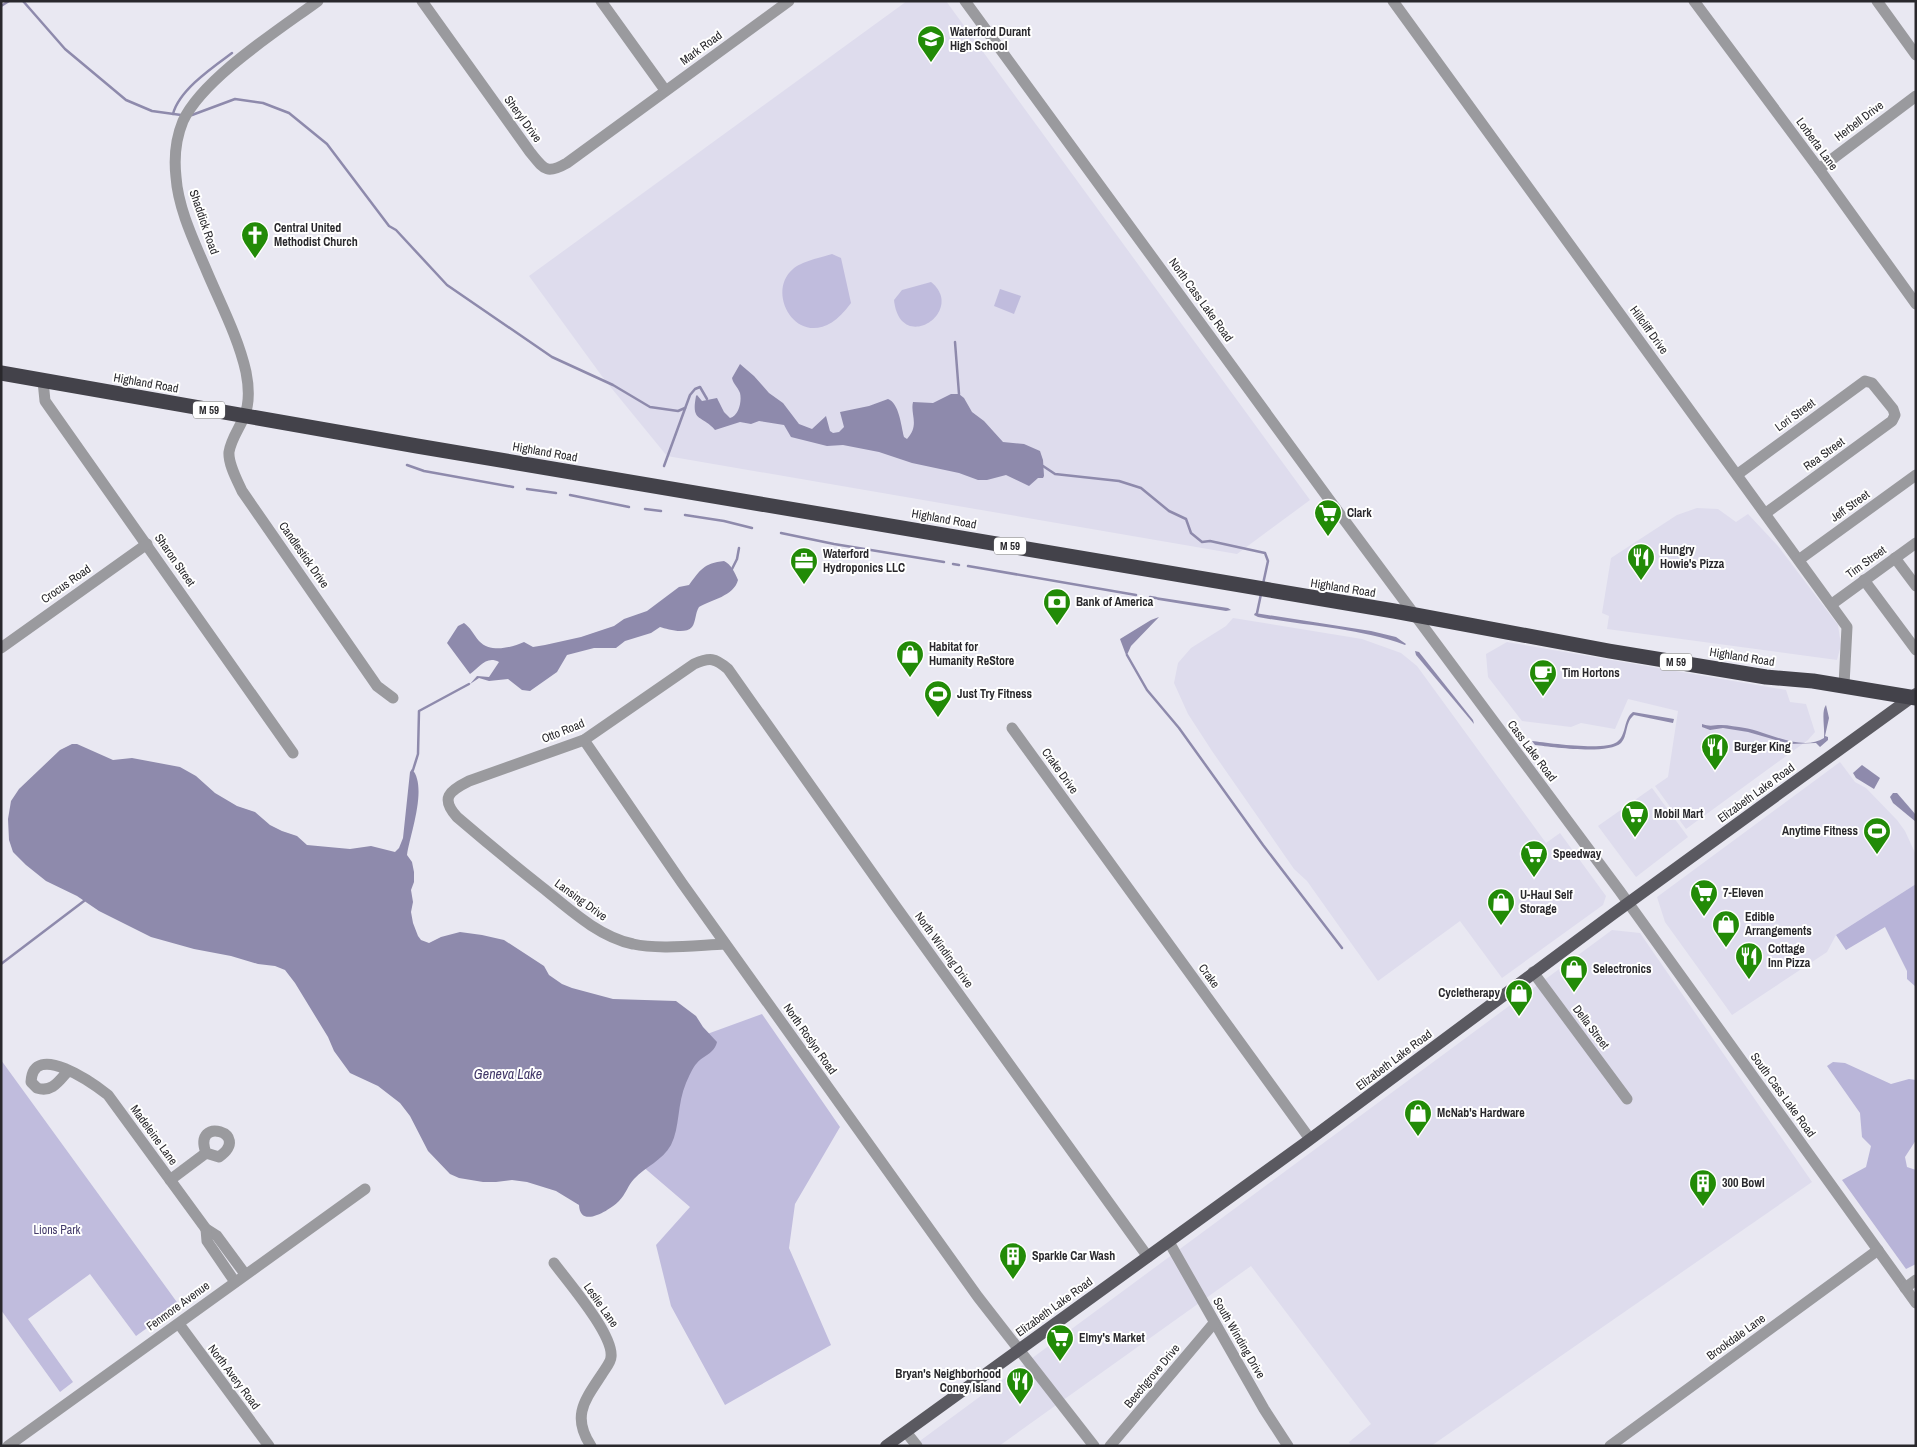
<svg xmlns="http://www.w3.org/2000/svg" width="1917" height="1447" font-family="'Archivo Narrow',sans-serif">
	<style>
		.built { fill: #dedced }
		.green { fill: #c0bcdd }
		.forest { fill: #b8b4d8 }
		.water { fill: #8e8aac }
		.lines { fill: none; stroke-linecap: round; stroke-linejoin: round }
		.stream { stroke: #8e8aac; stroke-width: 2.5 }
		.minor { stroke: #9a9a9e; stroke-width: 11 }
		.major { stroke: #5a5960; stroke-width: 12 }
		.highway { stroke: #43424a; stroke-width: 15 }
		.labels { text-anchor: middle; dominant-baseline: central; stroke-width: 4; stroke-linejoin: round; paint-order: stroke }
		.shield { fill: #fff; stroke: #69686b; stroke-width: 1 }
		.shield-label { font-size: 11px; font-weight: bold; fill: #29282c }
		.poi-label { font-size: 12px; font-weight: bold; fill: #29282c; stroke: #fff; text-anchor: start }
		.street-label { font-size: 12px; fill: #29282c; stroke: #fff }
		.park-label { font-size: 12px; fill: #433a6a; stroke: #fff }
		.water-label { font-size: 14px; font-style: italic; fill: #423869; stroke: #fff }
	</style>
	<rect width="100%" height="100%" fill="#e9e8f2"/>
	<g class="built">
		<polygon points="907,1 946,1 1310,500 1237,554 667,456 604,379 529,276"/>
		<polygon points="1697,508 1718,509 1736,522 1748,514 1778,546 1838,625 1841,645 1837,660 1607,629 1609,616 1602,613 1611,558 1677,515"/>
		<polygon points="1233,618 1362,639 1401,653 1417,666 1546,843 1560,833 1606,896 1603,905 1502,978 1460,921 1378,981 1307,881 1294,869 1212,751 1188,714 1174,683 1178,663 1191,648 1226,626"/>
		<polygon points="1507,642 1786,690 1790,702 1806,704 1815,732 1808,740 1686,829 1655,786 1668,777 1678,711 1628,699 1615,729 1581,723 1571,727 1522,721 1488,677 1486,654"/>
		<polygon points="1840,762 1855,782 1866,788 1897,820 1905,831 1916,855 1916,884 1836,935 1827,952 1732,1015 1665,922 1657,897"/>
		<polygon points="1652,788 1688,837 1636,877 1598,826"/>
		<polygon points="1612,930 1640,933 1812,1182 1431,1446 1351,1446 1349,1442 1371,1424 1251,1266 999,1446 913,1446"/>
	</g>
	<g class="green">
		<path d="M832,254L841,258L851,303C807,365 761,296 793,269C800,262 822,257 832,254Z"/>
		<path d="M931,282C967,311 900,356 894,300L902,290Z"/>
		<polygon points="1000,289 1021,296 1014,314 994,306"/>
		<polygon points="762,1014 840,1127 795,1204 789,1248 831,1345 725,1405 671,1306 656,1245 690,1207 634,1159 666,1049"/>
		<polygon points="1,1060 179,1305 136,1336 90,1274 28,1319 73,1382 60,1392 1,1310"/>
	</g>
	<g class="forest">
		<polygon points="1916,884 1916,987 1907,979 1907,971 1885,927 1846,950 1836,935"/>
		<polygon points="1833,1062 1845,1063 1891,1084 1909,1079 1916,1080 1916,1140 1905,1157 1907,1167 1916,1170 1916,1264 1906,1269 1842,1180 1866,1167 1871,1146 1862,1137 1860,1113 1827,1066"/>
	</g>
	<g class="water">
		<path d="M740,364L754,376L769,393L783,403L799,424L812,429L826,416L830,431L833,433L839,432L844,427L840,412L869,406L888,399C899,403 901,425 904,437L907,439C920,425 910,414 913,402L933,403L951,394H959L964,398L972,412L984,421L1003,442L1024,444L1040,451L1043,460L1044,476L1043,478H1038L1029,486L1006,475L987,480H978L959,473L912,463L879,452L843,445L827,446L791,437L784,425L759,421L751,424L740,422L715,430C701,414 691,423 696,396L697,395L702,401L717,398L724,412L730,418C739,416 742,401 740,393C738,387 733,384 732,378Z"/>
		<path d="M724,561C731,564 735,573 738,580C734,596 711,600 699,607C695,613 696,622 692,627C685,635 667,629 660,627L651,633L625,641L616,648H594L567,655L557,672L530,691L522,690L508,679L489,681L479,678L470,684L477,676L489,677L499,662C486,655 479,668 470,674L447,643L458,626L464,623C470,627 474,635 479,641C490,653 511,648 524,642L533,647L545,645L581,637L614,626L624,619L647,611L679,587L689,585C700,570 704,563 724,561Z"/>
		<polygon points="1156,597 1228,608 1231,610 1226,611 1158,600 1156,599"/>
		<path d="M1255,613L1371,631L1396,637L1406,644L1405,645C1358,628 1306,626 1258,617L1254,615Z"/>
		<polygon points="1159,617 1131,646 1127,655 1126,655 1120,639 1151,620"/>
		<polygon points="1415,651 1419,652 1473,720 1474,724 1416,655"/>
		<path d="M1826,705L1829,718L1825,736L1828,737V740L1820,747L1816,743L1790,744L1748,732L1723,728L1710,730L1702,727V724C1710,727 1714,725 1721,725C1729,725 1737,727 1745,728C1768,732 1802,752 1824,738C1825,728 1821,711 1826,705Z"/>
		<path d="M1633,712L1674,719L1673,723L1634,715C1625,722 1628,736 1621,743C1608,755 1552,747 1535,745L1532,741C1548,743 1605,751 1617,742C1627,735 1623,719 1633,712Z"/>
		<path d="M72,744H77L113,760L132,758L180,767L196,776L215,793L237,806L255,812L270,825L282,831L297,836L307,845L350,849L371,846L395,852L399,848L403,838L410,772L412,769C428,787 410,834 407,855L412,862L414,872V882L411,890L413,902L411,912L413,923L418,936L421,940L429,943L441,937L460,932L482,935L504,940L544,966L549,975L562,984L572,988L613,999L676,1001L696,1016L703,1027L717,1042C714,1054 704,1055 697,1063C692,1068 689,1077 686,1083C677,1104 680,1127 671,1145C662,1161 646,1166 634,1179C628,1185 626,1194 619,1201C611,1209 580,1230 579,1205L556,1191L527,1182L512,1180L496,1182H483L459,1178L450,1174L428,1151L410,1116L400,1103L378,1086L350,1073L334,1051L328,1037L295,983L285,970L275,966L258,964L231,956L194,949L151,937L99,911L77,896L46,881L26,865L13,852L9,840L8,819L11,801L19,789L60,750Z"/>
		<polygon points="1862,765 1880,778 1874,789 1856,778 1853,773"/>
		<polygon points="1893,793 1897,793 1916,815 1916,822 1893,803 1890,797"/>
	</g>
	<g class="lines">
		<g class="stream">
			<polyline points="23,1 65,49 126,100 152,111 181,115"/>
			<polyline points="1,6 9,1"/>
			<path d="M173,114C179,90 213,67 232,53"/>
			<polyline points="192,115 235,99 263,103 289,113 327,144 389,226 396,230 447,285 552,357 613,385 650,407 678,411 685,408"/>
			<polyline points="955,342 959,394"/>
			<polyline points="407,465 424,471 513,487"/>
			<polyline points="664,466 690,395 695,389 700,387 707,399"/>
			<polyline points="1043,466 1055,474 1119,481 1141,488 1169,511 1186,519 1191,533 1202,542 1210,541 1265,553 1268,561 1263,584"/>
			<polyline points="527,489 556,493"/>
			<polyline points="570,495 629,507"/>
			<polyline points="645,509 661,511"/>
			<polyline points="685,515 724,521 752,528"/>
			<polyline points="781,533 834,544 944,562"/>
			<polyline points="953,564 959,565"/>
			<polyline points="968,566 1136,595"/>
			<polyline points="732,569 737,559 739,548"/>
			<polyline points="1150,597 1156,598"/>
			<polyline points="1257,613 1261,594"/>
			<polyline points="1127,655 1147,690 1179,728 1263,845 1342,948"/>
			<polyline points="413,770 418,754 419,711 469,684"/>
			<polyline points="1,964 84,901"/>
		</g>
		<g class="minor">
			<path d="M318,1C280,29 203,78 183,121C176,138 174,159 176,177C178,207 193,239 205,267C219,301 238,336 246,372C249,387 250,403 244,417C239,429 231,439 229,452C228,464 237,480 242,491L377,686L393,698"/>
			<path d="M422,1L530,152C544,169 546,175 567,163L789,1"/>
			<polyline points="601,1 665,90"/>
			<polyline points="965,1 1342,517 1619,890 1916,1303"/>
			<polyline points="1393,1 1847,627 1844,685"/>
			<polyline points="1694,1 1819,169 1916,304"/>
			<polyline points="1877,1 1916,55"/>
			<polyline points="1819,169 1916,96"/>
			<polyline points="43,381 45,401 293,753"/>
			<polyline points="1738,474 1865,381 1872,383 1893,409 1895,415 1892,421 1766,513"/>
			<polyline points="1895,558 1916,586"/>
			<polyline points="1800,559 1916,475"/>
			<polyline points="1864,580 1916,650"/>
			<polyline points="1832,604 1916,543"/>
			<polyline points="1,648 147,544"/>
			<polyline points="1012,728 1310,1139"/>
			<polyline points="584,740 682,883 978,1297 1094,1446"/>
			<path d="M725,944C699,945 658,950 633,944C599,937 569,909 543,888C514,865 485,841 457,817C440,798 449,791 469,781L584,740L694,664C710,657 715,658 728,669L894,904L1148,1257"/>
			<polyline points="1533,972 1627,1099"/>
			<path d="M68,1071C59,1081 52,1093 37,1088L31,1082C33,1040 94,1084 108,1095L206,1229L217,1236L245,1274"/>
			<path d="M170,1180L206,1153C192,1115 253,1133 219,1157L206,1153"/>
			<polyline points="206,1229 207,1241 235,1282"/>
			<polyline points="1169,1242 1264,1409 1288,1446"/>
			<path d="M554,1263C568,1282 614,1335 611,1357C611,1362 605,1369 602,1374C585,1400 571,1416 591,1446"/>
			<polyline points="1905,1288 1916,1280"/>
			<polyline points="179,1324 269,1446"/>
			<polyline points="906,1432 917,1446"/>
			<polyline points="8,1446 365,1189"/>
			<polyline points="1110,1446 1214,1323"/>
			<polyline points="1610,1446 1878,1250"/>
		</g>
		<polyline class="major" points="886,1446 1305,1143 1613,914 1916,694"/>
		<polyline class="highway" points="1,373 417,446 1394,611 1609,651 1766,677 1813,681 1916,698"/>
	</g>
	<defs>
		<g id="school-pin" transform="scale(1.4375)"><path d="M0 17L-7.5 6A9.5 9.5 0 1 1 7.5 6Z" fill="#228b07" stroke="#fff"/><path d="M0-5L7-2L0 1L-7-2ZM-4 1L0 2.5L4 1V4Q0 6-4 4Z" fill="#fff"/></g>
		<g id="church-pin" transform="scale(1.4375)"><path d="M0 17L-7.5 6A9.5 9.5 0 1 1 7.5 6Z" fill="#228b07" stroke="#fff"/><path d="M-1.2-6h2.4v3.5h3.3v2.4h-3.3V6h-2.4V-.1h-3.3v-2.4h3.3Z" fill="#fff"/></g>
		<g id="supermarket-pin" transform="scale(1.4375)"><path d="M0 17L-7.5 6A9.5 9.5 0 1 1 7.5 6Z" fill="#228b07" stroke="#fff"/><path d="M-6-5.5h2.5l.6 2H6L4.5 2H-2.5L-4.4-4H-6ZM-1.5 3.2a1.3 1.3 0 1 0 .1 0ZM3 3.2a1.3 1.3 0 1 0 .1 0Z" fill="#fff"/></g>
		<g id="restaurant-pin" transform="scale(1.4375)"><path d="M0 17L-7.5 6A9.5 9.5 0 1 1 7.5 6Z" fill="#228b07" stroke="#fff"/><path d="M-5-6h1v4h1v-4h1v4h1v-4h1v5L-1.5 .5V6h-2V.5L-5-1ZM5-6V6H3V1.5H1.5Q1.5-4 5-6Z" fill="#fff"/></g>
		<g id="office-pin" transform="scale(1.4375)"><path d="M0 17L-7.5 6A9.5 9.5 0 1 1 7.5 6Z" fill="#228b07" stroke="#fff"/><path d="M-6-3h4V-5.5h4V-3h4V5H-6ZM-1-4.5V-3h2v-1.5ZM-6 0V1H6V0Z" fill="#fff"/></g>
		<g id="bank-pin" transform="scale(1.4375)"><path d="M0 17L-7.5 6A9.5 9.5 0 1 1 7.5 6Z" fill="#228b07" stroke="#fff"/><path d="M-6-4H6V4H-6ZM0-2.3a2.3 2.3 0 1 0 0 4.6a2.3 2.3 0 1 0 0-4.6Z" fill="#fff"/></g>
		<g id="shop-pin" transform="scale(1.4375)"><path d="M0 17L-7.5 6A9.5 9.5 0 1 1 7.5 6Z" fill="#228b07" stroke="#fff"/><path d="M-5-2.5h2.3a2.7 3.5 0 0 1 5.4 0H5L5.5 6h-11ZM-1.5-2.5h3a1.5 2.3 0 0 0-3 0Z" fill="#fff"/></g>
		<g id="cafe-pin" transform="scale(1.4375)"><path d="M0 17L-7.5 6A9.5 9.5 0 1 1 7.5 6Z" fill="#228b07" stroke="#fff"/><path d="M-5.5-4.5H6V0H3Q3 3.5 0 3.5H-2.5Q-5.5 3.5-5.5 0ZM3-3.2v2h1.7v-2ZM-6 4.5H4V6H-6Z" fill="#fff"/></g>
		<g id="stadium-pin" transform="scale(1.4375)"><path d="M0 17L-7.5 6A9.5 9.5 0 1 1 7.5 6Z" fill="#228b07" stroke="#fff"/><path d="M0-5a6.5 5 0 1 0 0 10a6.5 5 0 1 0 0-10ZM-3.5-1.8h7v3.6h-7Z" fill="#fff"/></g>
		<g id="building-pin" transform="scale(1.4375)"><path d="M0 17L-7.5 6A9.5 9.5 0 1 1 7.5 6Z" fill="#228b07" stroke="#fff"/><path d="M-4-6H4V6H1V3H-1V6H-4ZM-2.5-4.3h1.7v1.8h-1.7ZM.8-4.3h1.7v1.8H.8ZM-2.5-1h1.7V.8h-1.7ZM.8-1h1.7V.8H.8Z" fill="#fff"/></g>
	</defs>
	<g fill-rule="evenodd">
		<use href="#school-pin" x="931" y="39"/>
		<use href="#church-pin" x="255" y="235"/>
		<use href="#supermarket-pin" x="1328" y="513"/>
		<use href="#restaurant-pin" x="1641" y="557"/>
		<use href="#office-pin" x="804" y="561"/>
		<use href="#bank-pin" x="1057" y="602"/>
		<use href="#shop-pin" x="910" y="654"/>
		<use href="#cafe-pin" x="1543" y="673"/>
		<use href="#stadium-pin" x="938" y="694"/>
		<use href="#restaurant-pin" x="1715" y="747"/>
		<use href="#supermarket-pin" x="1635" y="814"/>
		<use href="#stadium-pin" x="1877" y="831"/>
		<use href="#supermarket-pin" x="1534" y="854"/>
		<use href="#supermarket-pin" x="1704" y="893"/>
		<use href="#shop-pin" x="1501" y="902"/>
		<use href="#shop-pin" x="1726" y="924"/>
		<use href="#restaurant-pin" x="1749" y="956"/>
		<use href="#shop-pin" x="1574" y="969"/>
		<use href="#shop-pin" x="1519" y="993"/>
		<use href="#shop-pin" x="1418" y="1113"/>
		<use href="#building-pin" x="1703" y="1183"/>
		<use href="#building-pin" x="1013" y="1256"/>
		<use href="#supermarket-pin" x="1060" y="1338"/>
		<use href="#restaurant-pin" x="1020" y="1381"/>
	</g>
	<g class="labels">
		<g class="shield">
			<rect x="193" y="401.5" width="32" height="17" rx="4"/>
			<rect x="994" y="537.5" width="32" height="17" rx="4"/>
			<rect x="1660" y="653.5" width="32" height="17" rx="4"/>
		</g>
		<g class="shield-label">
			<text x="209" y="410">M 59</text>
			<text x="1010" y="546">M 59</text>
			<text x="1676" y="662">M 59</text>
		</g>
		<g class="poi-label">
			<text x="950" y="32">Waterford Durant<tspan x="950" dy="14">High School</tspan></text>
			<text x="274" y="228">Central United<tspan x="274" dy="14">Methodist Church</tspan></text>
			<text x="1347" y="513">Clark</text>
			<text x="1660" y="550">Hungry<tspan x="1660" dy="14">Howie's Pizza</tspan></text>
			<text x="823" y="554">Waterford<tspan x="823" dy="14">Hydroponics LLC</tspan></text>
			<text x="1076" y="602">Bank of America</text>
			<text x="929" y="647">Habitat for<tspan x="929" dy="14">Humanity ReStore</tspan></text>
			<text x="1562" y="673">Tim Hortons</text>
			<text x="957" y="694">Just Try Fitness</text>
			<text x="1734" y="747">Burger King</text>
			<text x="1654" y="814">Mobil Mart</text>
			<text x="1858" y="831" text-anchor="end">Anytime Fitness</text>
			<text x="1553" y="854">Speedway</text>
			<text x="1723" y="893">7-Eleven</text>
			<text x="1520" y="895">U-Haul Self<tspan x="1520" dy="14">Storage</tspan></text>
			<text x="1745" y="917">Edible<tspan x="1745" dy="14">Arrangements</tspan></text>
			<text x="1768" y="949">Cottage<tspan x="1768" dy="14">Inn Pizza</tspan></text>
			<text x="1593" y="969">Selectronics</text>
			<text x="1500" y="993" text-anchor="end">Cycletherapy</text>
			<text x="1437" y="1113">McNab's Hardware</text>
			<text x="1722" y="1183">300 Bowl</text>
			<text x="1032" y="1256">Sparkle Car Wash</text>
			<text x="1079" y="1338">Elmy's Market</text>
			<text x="1001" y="1374" text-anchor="end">Bryan's Neighborhood<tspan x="1001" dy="14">Coney Island</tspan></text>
		</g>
		<g class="street-label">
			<text transform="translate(701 48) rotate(-36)">Mark Road</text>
			<text transform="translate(523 119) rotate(54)">Sheryl Drive</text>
			<text transform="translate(1859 121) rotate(-37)">Herbell Drive</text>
			<text transform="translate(1817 144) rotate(54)">Lorberta Lane</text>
			<text transform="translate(204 222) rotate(71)">Shaddick Road</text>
			<text transform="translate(1201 300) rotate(54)">North Cass Lake Road</text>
			<text transform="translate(1649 330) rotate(54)">Hillcliff Drive</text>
			<text transform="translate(146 383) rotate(10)">Highland Road</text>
			<text transform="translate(1795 415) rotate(-36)">Lori Street</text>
			<text transform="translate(545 452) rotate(10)">Highland Road</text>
			<text transform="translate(1824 454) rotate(-36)">Rea Street</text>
			<text transform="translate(1850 506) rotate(-36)">Jeff Street</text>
			<text transform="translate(944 519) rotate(10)">Highland Road</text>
			<text transform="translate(304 555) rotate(55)">Candlestick Drive</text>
			<text transform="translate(175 560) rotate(55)">Sharon Street</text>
			<text transform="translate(1866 562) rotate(-36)">Tim Street</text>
			<text transform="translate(66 584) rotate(-35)">Crocus Road</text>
			<text transform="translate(1343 588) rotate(9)">Highland Road</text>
			<text transform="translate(1742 657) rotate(9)">Highland Road</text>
			<text transform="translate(563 731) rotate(-22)">Otto Road</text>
			<text transform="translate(1532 751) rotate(53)">Cass Lake Road</text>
			<text transform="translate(1060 771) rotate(54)">Crake Drive</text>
			<text transform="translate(1756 793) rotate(-36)">Elizabeth Lake Road</text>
			<text transform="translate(581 900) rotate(36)">Lansing Drive</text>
			<text transform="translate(944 950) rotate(54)">North Winding Drive</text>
			<text transform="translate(1209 976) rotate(54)">Crake</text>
			<text transform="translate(1591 1027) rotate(53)">Della Street</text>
			<text transform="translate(810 1039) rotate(55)">North Roslyn Road</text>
			<text transform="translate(1394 1060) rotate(-37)">Elizabeth Lake Road</text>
			<text transform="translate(1783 1095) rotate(54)">South Cass Lake Road</text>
			<text transform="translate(154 1135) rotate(54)">Madeleine Lane</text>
			<text transform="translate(601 1305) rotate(55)">Leslie Lane</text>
			<text transform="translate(178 1306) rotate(-36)">Fenmore Avenue</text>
			<text transform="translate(1054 1307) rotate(-36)">Elizabeth Lake Road</text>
			<text transform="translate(1736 1337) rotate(-36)">Brookdale Lane</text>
			<text transform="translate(1239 1338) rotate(60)">South Winding Drive</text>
			<text transform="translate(1152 1376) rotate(-50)">Beechgrove Drive</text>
			<text transform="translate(234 1377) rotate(53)">North Avery Road</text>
		</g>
		<g class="park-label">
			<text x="57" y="1230">Lions Park</text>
		</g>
		<g class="water-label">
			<text x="508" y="1074">Geneva Lake</text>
		</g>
	</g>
	<rect width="1917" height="1447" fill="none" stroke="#29282c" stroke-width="5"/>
</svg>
